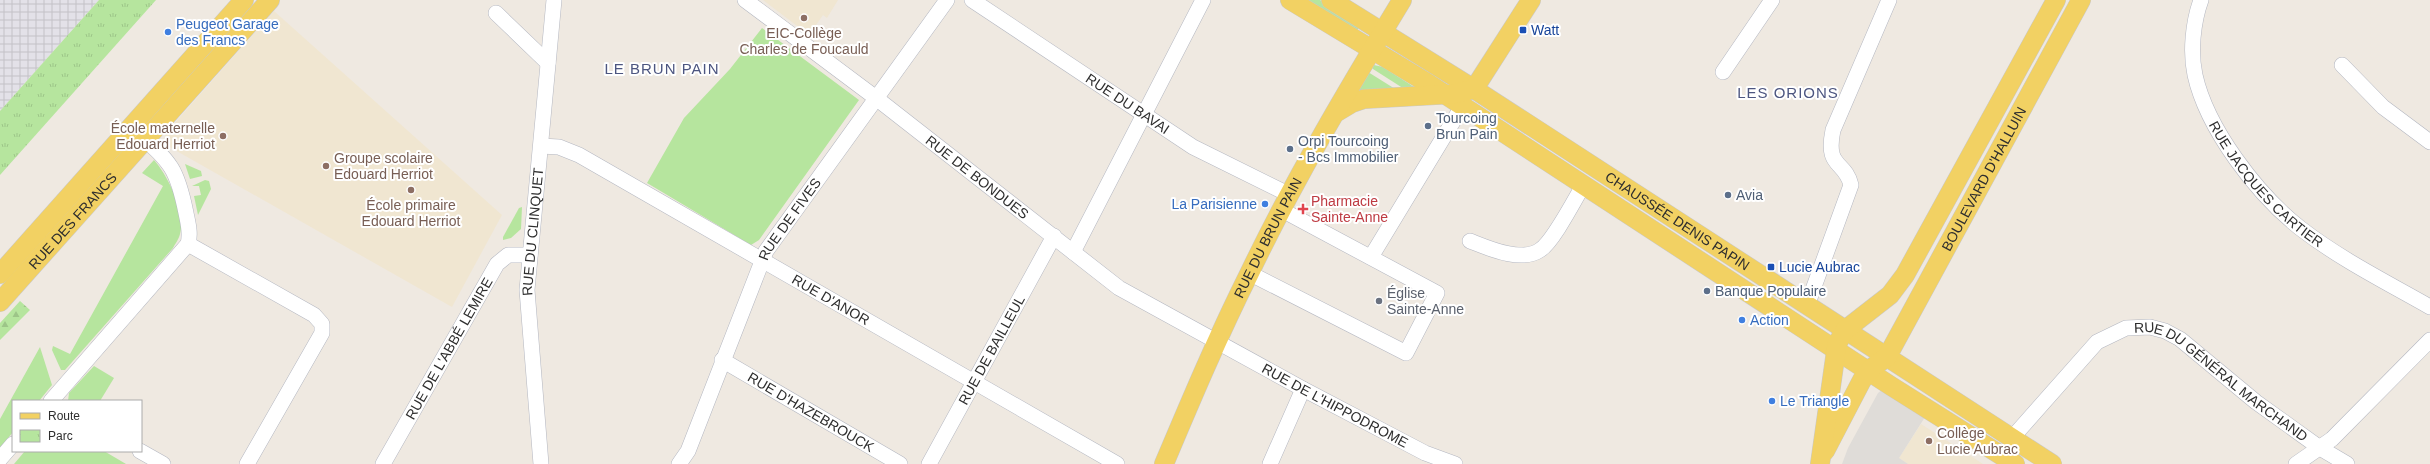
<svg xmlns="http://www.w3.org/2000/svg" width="2430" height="464" font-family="Arial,sans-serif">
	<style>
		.industrial { fill: url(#industrial-grid) }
		.education { fill: #f0e6d1 }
		.grass { fill: #b6e59e }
		.forest { fill: url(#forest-firs) }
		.park { fill: url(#park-tufts) }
		.plaza { fill: #dfdcd8 }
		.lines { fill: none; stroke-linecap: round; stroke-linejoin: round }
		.minor-casing { stroke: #b4b7c1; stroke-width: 16 }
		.major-casing { stroke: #c9c9c9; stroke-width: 20 }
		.minor { stroke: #fff; stroke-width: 15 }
		.major { stroke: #f2d163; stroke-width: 19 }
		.education-dot { fill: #8d6e63; stroke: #fff; stroke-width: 1.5 }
		.transit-dot { fill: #1a4fb4; stroke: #fff; stroke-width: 1.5 }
		.shop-dot { fill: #3f7fe0; stroke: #fff; stroke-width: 1.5 }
		.service-dot { fill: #5c6f8a; stroke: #fff; stroke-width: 1.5 }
		.health-dot { fill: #e0444e; stroke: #fff; stroke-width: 1.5 }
		.worship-dot { fill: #6b7280; stroke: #fff; stroke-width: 1.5 }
		.labels { text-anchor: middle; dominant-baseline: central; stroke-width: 4; stroke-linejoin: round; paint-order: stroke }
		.shop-label { font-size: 14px; fill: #366cbe; stroke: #fff; text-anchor: start }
		.transit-label { font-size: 14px; fill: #164399; stroke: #fff; text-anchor: start }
		.education-label { font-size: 14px; fill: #785e54; stroke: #fff }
		.street-label { font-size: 14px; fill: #2e2e2e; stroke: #fff }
		.service-label { font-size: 14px; fill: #4e5e75; stroke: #fff; text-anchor: start }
		.health-label { font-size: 14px; fill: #be3a42; stroke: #fff; text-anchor: start }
		.worship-label { font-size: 14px; fill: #5b616d; stroke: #fff; text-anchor: start }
		.neighbourhood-label { font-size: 15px; letter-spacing: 1px; fill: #4d5680; stroke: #fff }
	</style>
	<defs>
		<pattern id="industrial-grid" width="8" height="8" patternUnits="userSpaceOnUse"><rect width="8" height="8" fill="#e3e1e8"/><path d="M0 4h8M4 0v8" fill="none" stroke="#c3c1c7"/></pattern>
		<pattern id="forest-firs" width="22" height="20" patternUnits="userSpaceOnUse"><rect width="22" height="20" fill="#b6e59e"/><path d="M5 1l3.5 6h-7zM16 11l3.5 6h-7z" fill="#9dc588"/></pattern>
		<pattern id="park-tufts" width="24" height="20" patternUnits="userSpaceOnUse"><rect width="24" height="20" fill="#b6e59e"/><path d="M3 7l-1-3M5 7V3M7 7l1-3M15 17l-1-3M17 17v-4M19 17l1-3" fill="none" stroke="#9dc588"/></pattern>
	</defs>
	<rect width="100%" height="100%" fill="#efe9e1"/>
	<polygon class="industrial" points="0,0 99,0 0,111"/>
	<g class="education">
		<polygon points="763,0 838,0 827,18 823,15 809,35"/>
		<polygon points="274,11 502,215 452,307 166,145 165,134"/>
		<polygon points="1921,424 1983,464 1908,464 1899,458"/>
	</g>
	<g class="grass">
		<polygon points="1303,0 1320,0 1361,24 1357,31"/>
		<polygon points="762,28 859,100 759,240 751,245 647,183 684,118 730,69"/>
		<polygon points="1374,65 1383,67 1414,87 1409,92 1373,69 1371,67"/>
		<polygon points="1368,72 1400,92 1357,94"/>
		<path d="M154,160C168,176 186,212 180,234C179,239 175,244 173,248L65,370H61L52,350L53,346L70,354L163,186L142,173Z"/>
		<polygon points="185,164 201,171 202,176 190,179"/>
		<polygon points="205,180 209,181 211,189 198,215 194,196 201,195 199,186 192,186"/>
		<polygon points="522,207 521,229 511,238 503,240 503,237 519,208"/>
		<polygon points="40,347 52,385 39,401 13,401 13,432 0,448 0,419"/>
		<polygon points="94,366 114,378 100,401 68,401 69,393"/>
		<polygon points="25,451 104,451 126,464 14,464"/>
	</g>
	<polygon class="forest" points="20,301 30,310 0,340 0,323"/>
	<polygon class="park" points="99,0 156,0 0,175 0,111"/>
	<polygon class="plaza" points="1882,390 1925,417 1899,458 1908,464 1842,464 1848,448 1878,393"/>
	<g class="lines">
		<g class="minor-casing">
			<g id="minor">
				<path id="s1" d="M745,0L876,98L1119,288L1303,389L1425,453L1455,464"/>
				<path id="s2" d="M972,0L1193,147L1290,195"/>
				<path id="s3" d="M2201,0C2193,22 2190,52 2195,75C2207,129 2257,194 2300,228C2340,259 2386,282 2430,307"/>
				<polyline points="496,13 548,63"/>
				<polyline points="2342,65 2383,107 2430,142"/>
				<polyline points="1723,72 1772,0"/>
				<path id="s4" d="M541,146L559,147L579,155L1117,464"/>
				<path d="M1470,241C1488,248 1521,263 1540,250C1553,242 1575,199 1584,184"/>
				<polyline points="188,244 314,315 322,324 322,333 247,464"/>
				<polyline points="1073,252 1203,0"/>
				<polyline points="1371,257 1463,105"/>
				<polyline points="1249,273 1406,353 1437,293 1282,210"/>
				<path d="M1807,306L1851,185C1845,160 1825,169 1833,130L1889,0"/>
				<path id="s5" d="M722,360L900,464"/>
				<path d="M51,401L188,244C191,233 188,223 186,213C177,168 171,163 138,133"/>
				<path id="s6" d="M2012,438L2097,342L2126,328L2150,327L2165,331L2180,339L2256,402L2320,448L2347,464"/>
				<polyline points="140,451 163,464"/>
				<polyline points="0,459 13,444"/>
				<path id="s7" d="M383,464L497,264L508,255H530"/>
				<path id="s8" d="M541,464L527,290L554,0"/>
				<path id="s9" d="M679,464L688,451L766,251L947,0"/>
				<path id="s10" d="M929,464L1054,236"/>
				<polyline points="1270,464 1303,389"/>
				<polyline points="2296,464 2332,439 2430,340"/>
			</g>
		</g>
		<g class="major-casing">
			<g id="major">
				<polyline points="1290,0 1429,84 1891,386 2015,464"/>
				<path id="s11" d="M1331,0L1474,89L2052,464"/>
				<polyline points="1337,112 1352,103 1364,99 1453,94 1474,89 1531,0"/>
				<polyline points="0,274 244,0"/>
				<path id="s12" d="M0,302L270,0"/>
				<path id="s13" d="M1825,451L1862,380L1873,367L1887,357L2081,0"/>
				<path id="s14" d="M1164,464C1191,400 1218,336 1249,274C1294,180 1348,89 1402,0"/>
				<polyline points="1820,464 1837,344 1845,330 1890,295 1905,275 2056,0"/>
			</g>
		</g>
		<use href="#minor" class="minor"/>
		<use href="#major" class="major"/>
	</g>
	<g class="education-dot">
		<circle cx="804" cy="18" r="4"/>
		<circle cx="223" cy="136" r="4"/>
		<circle cx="326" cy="166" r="4"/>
		<circle cx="411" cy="190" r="4"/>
		<circle cx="1929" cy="441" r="4"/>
	</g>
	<g class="transit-dot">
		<rect x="1519" y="26" width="8" height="8" rx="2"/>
		<rect x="1767" y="263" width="8" height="8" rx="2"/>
	</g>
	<g class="shop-dot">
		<circle cx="168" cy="32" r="4"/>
		<circle cx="1265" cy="204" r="4"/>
		<circle cx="1742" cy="320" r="4"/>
		<circle cx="1772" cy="401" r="4"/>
	</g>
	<g class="service-dot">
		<circle cx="1428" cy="126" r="4"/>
		<circle cx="1290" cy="149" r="4"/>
		<circle cx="1728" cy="195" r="4"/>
		<circle cx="1707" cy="291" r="4"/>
	</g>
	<path class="health-dot" d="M1301 203h4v4h4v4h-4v4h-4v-4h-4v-4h4z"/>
	<circle class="worship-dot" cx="1379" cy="301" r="4"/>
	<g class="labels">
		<g class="shop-label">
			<text x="176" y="24">Peugeot Garage<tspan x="176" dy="16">des Francs</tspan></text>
			<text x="1257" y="204" text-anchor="end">La Parisienne</text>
			<text x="1750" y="320">Action</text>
			<text x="1780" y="401">Le Triangle</text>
		</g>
		<g class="transit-label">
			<text x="1531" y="30">Watt</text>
			<text x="1779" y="267">Lucie Aubrac</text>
		</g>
		<g class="education-label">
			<text x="804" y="33">EIC-Collège<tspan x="804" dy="16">Charles de Foucauld</tspan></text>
			<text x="215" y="128" text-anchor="end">École maternelle<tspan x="215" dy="16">Edouard Herriot</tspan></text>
			<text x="334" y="158" text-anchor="start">Groupe scolaire<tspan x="334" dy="16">Edouard Herriot</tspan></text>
			<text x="411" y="205">École primaire<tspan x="411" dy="16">Edouard Herriot</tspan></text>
			<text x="1937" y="433" text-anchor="start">Collège<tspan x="1937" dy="16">Lucie Aubrac</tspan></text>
		</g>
		<g class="street-label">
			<text stroke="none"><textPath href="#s2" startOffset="187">RUE DU BAVAI</textPath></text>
			<text stroke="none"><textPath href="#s1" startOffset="292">RUE DE BONDUES</textPath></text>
			<text stroke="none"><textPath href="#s13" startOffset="317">BOULEVARD D'HALLUIN</textPath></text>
			<text stroke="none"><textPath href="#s3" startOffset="209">RUE JACQUES CARTIER</textPath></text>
			<text stroke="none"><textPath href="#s9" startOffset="270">RUE DE FIVES</textPath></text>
			<text stroke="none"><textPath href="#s12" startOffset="109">RUE DES FRANCS</textPath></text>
			<text stroke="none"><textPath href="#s11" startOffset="411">CHAUSSÉE DENIS PAPIN</textPath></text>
			<text stroke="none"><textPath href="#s8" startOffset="233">RUE DU CLINQUET</textPath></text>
			<text stroke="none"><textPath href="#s14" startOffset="249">RUE DU BRUN PAIN</textPath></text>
			<text stroke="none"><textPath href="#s4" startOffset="330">RUE D'ANOR</textPath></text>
			<text stroke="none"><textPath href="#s7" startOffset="133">RUE DE L'ABBÉ LEMIRE</textPath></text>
			<text stroke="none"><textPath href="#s10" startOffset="130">RUE DE BAILLEUL</textPath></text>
			<text stroke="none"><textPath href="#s6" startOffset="273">RUE DU GÉNÉRAL MARCHAND</textPath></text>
			<text stroke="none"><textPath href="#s1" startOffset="718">RUE DE L'HIPPODROME</textPath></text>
			<text stroke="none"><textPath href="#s5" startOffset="103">RUE D'HAZEBROUCK</textPath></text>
		</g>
		<g class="service-label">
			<text x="1436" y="118">Tourcoing<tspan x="1436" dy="16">Brun Pain</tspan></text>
			<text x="1298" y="141">Orpi Tourcoing<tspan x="1298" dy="16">- Bcs Immobilier</tspan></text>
			<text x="1736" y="195">Avia</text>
			<text x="1715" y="291">Banque Populaire</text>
		</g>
		<g class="health-label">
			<text x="1311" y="201">Pharmacie<tspan x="1311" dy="16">Sainte-Anne</tspan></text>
		</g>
		<g class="worship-label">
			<text x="1387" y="293">Église<tspan x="1387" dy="16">Sainte-Anne</tspan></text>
		</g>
		<g class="neighbourhood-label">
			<text x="662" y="68">LE BRUN PAIN</text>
			<text x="1788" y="92">LES ORIONS</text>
		</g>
	</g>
	<rect x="12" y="400" width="130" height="52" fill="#ffffff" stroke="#ababab"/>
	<rect x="20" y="413" width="20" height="6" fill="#f2d163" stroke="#ababab"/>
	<text x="48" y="420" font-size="12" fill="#2e2e2e">Route</text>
	<rect x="20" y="430" width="20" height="12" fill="url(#park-tufts)" stroke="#ababab"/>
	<text x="48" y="440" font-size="12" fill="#2e2e2e">Parc</text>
</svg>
